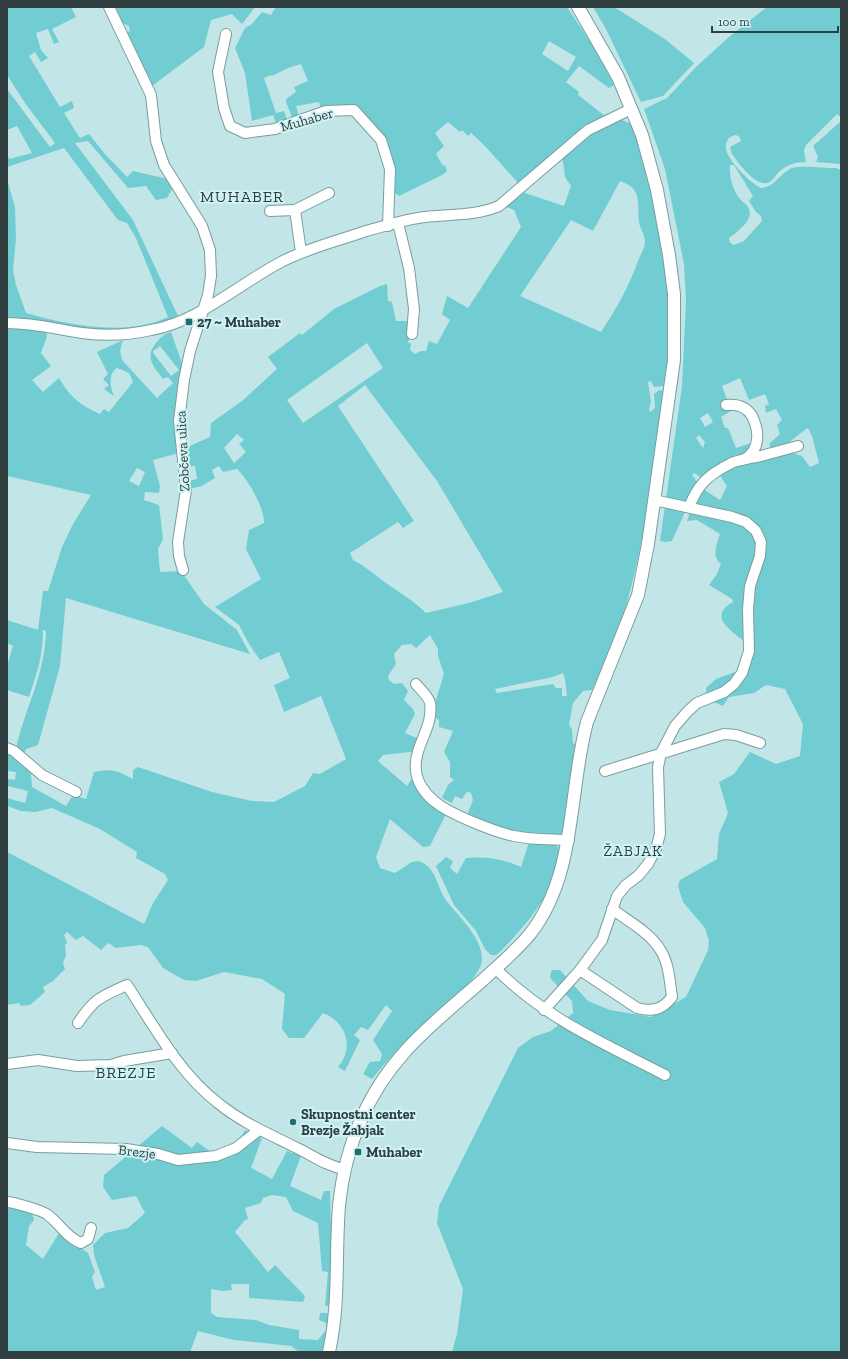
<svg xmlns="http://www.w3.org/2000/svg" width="848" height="1359" font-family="'Zilla Slab',serif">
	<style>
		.green { fill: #71cdd1; fill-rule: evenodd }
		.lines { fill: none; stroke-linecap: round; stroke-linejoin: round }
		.minor-casing { stroke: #7a9d9e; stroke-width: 12 }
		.tertiary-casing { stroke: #7a9d9e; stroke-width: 14 }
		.minor { stroke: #fff; stroke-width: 10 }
		.tertiary { stroke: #fff; stroke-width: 12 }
		.poi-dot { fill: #226d71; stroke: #cff4f5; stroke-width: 1.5 }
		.labels { text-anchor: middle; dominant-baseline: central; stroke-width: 4; stroke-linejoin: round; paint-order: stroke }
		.street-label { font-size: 14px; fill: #303e3f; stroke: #cff4f5 }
		.poi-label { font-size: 14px; font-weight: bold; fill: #303e3f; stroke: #cff4f5; text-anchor: start }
		.neighbourhood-label { font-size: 15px; letter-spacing: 1px; fill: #303e3f; stroke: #cff4f5 }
		.quarter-label { font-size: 16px; letter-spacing: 1px; fill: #303e3f; stroke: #cff4f5 }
	</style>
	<rect width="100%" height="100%" fill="#c2e6e8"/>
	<g class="green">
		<path d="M7,7H71L76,17L52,29L59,42L54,44L48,29L36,33L41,50L48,58L41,62L35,52L29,56L60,107L72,101L74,108L64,113L80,138L89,134L105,154L127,177L133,171L168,179L175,184L167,198L156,200L146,186L128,188L88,141L75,143L133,220L179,318C163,325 121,333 104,332C71,330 40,318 7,318V179L15,207L16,239L13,270L16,285L26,313C68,325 127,337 168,317L136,238L127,223L118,220L64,148L7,167V153L9,159L32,153L17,126L7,130V89L50,147L55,143L25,103L7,75Z"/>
		<polygon points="111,7 255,7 242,24 232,14 211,20 204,47 152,86 125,33 130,31 129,26 118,21"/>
		<path d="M276,7H567L597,52L614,85L609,88L579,66L566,82L579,92L578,95L605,116L583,128L519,184L485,146L471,133L468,136L462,130L460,132L448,122L435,133L444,146L436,154L443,166L445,165L447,171L444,174L399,196L395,193L386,149L349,110L323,116L319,102L296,106L301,124L293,120L286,102V99L296,92L294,87L308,81L301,64L288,68L272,76L271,75L264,78L276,113L284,111L287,120L276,123L273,115L252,121L245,73L235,48L245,28L252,24L262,12L271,15ZM549,41L576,57L568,71L542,54Z"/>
		<polygon points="593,7 614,7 665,39 694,63 663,96 641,102 606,29"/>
		<path d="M767,7H841V117L837,114L806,145L804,151L806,162C796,162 785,165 778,173C775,176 772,182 767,183C755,186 736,161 731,152L730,147L741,141L739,136L735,135L730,137C727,140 725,144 726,149C727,159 751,184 761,188C775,187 779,174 792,168C800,165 825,168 836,168L841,170V1352H452L457,1334L463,1289L437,1223L439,1206L518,1048L533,1037L551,1031L573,1013L572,1001L551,979L550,975L552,970H560L588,1001L610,1010L651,1017L686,997L708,950L709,941L705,928L683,902L678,886L680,880L717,859L719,834L728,813L719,782L734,774L750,752L776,764L800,756L803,724L785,689L766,685L754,693L729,697L723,706L706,699V688L716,679L738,671L749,663L745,642C731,630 707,617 733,602L732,599L709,585L717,574L721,564C711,557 717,544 720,534L697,520L687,521L692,505L703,489L720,500L727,486L719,474L724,469L790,452L802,456L810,467L819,463L812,436L808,428C795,436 786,447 773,452L769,444L780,434L777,425L782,420L776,409L766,413L765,406L769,404L765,394L749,400L740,378L722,386L731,411L721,417L725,428H728L736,448L754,442L743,455L703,479L694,473L692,475L698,483L672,541L665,542L660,541L682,386L686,302L684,264L665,169L644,109L667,98L697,66L730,36ZM730,165H734L753,196L749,201L756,212L761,216L762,221L744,241L734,245L730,243L729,238C736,233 754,220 749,209C748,205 743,203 741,200C733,192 729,176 730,165ZM708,413L713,422L705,427L700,418ZM699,435L705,442L703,448L696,438Z"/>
		<path d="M622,120L631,124L636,132L647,168L670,293L667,375L666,386L654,387L651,381L648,382L651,402L649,409L650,412L655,408L654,394L659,390L665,391C653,472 644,554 618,632C612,653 601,672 592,690L583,691L573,703L569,725L572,729L573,743L575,744L564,831L559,836L509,832L467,815L473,800L471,793L467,792L462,799L455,796L452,803L442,798L448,785L454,780L450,777V762L444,752L453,731L439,727V720L433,716L435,703L444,674L438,656V649L430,635L416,648L411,644L402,645L394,654L396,664L388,676L389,680L394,684L402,683L408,691L404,700L413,709L415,714L405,733L419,739L413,753L410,752L383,755L378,761L407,786L414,776L446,814L430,846L423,847L390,819L376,857L380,868L395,873L412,862L419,861C439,869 436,890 449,904C461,918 483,940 482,960C481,981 429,1019 413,1034C398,1048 385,1063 372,1079L363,1074L370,1062L380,1061L382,1054L373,1040L392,1011L386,1005L368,1030L361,1027L354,1035L360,1040L345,1071L338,1067C355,1047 346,1022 323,1013L304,1038H289L282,1029L285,994L262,979L224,972L196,981L184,980L163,968L148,947L141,945L116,948L108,943L101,950L83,936L76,940L67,932L64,935L67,943L65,945L66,955L63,963L65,969L53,981L43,987L45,992L30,1005L21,1006L19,1003L7,1005V852L144,924L153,903L168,880L165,874L136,858L137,852L100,829L52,808L35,812L21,811L7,806V798L25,803L28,791L7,786V779L15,780L16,772L7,771V753L31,773L32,787L66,806L73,795L86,799L94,772C113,768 117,771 133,779V770L138,767L212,792L252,801L274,802L305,786L313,773L320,774L346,759L321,696L284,712L274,685L290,678L279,652L260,660L249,644L239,625L215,607L261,579L246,549L249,530L264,523C265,509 248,479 237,469L223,472L219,466L212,470L215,478L202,486L189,489L187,481L197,479L195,466L186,467L183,449L210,437L211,423L242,401L277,369L268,357L300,333L302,335L334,309L380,286L387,284L388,301L392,302L396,321H406L412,328L408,343H411L410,350L415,354L421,351H426L429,341L437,344L450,320L442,314L447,296L468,308L521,227L514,210L504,206L522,192L564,206L571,186L565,177L562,155C579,141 599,123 622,120ZM620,181C643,189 637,202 639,221C639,228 645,234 645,241C645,249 640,255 638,261C629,287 616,309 601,332L520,296L571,220L593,231ZM367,343L383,368L303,423L287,400ZM365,385L437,481L503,592L469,603L426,613C412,599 401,594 386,583C375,575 365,566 353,560L350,553L398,522L403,528L414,521L338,406ZM237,434L244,440L239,444L246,452L234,463L224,448ZM563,673L565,679L567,696H562V688H556L553,684L497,693L495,689L553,677Z"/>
		<polygon points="841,121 841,164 816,162 818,157 813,146"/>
		<path d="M7,327L46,331L47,336L41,353L51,366L32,380L43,392L59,378C71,398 79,404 100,414L104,409L109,412L133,382L129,373L117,368C108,373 110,388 114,396L104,389L109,385L103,379L108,374L97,352L123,340L120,350L122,360L157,398L173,383L168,377L163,379C154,367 144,357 156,343C160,338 164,334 171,332L184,369L179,453L153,460L160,486L159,493L145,492L144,500L159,505L163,539L158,549L160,572L181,571L204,604L237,630L250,654L66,598L60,666L38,745L26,749L22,758L16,749C25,707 45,676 46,631L43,630C43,656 37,673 29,697L7,690V666L13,646L7,643V620L38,630L43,591H48L62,547L73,524L91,495L7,476ZM160,346L179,370L171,376L154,354L153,351ZM137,468L145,472L139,486L129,481Z"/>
		<path d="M529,842L554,843L560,849C561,886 526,925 502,950L496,955H491L485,949L476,931L454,905L436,866L446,857L453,861L450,868L457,874L466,858C486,856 503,859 521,867Z"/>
		<polygon points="162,1126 192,1148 197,1142 220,1158 231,1155 245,1130 262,1138 251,1168 272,1179 287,1151 301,1156 290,1186 321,1200 324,1191 330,1191 333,1300 329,1306 325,1306 328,1272 322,1271 318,1223 293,1211 286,1197 272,1195 263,1198 261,1203 245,1208 248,1219 244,1221 235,1232 268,1272 275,1265 305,1296 303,1302 249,1298 249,1284 231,1284 232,1290 222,1291 211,1289 211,1313 217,1317 256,1320 269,1325 299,1330 299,1339 318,1340 326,1330 326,1323 319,1320 320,1313 327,1313 332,1316 324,1352 299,1352 291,1346 234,1340 198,1331 190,1352 7,1352 7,1206 21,1209 32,1214 34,1220 29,1226 26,1245 43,1259 59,1233 88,1253 95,1272 92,1277 96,1290 105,1287 94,1255 93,1245 105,1233 128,1228 145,1213 136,1196 112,1200 103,1187 104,1175"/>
	</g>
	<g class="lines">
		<g class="minor-casing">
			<g id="minor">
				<polyline points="109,7 151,95 156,141 164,165 202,226 210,250 211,276 208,295 190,351 184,380 179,421 186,490 178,542 179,556 183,570"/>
				<polyline points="226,34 218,72 224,108 230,126 245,133 275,129 326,111 354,110 381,140 390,169 388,226"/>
				<polyline points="270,211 295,210"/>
				<polyline points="398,223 409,268 414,309 412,334"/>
				<polyline points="301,252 295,210 329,193"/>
				<path d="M7,323C33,323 56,329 82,333C104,336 129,335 151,330C198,322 239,284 281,262C308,248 338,241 366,231C385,226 406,219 425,217C449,214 476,216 499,206L588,130L631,109"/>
				<polyline points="745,459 761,456 798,446"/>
				<path d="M689,507C693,498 696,490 703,483C709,476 721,468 730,464C734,461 740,461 745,459C761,449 759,430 752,416C746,406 736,404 726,405"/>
				<path d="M416,684C420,689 429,697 430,703C434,728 413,746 416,771C417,782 425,794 434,801C449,814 495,832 514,836C532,840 550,839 569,840"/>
				<polyline points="7,748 14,751 42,775 76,792"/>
				<polyline points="605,771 724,734 736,735 760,743"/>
				<path d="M495,968C546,1019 603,1043 665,1075"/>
				<path d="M580,970L637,1008C652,1012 662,1010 672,997C670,983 669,964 661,951C651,933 628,921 612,909"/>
				<polyline points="544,1010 580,970 602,940 617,896 626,885 638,876 648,864 656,849 660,834 658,767 661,753 675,726 688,711 697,703 724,692 734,684 742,673 749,651 748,609 750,586 760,556 761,542 756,531 746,522 732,517 654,500"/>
				<path d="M78,1023C94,999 100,997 127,985C154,1026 179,1073 218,1103C241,1122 269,1134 295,1147C312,1155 326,1166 344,1169"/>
				<polyline points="7,1064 38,1060 77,1066 111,1065 124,1061 172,1053"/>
				<polyline points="7,1143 37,1147 126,1149 158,1154 178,1160 216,1156 236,1148 259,1130"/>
				<path d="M7,1202C13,1202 44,1211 48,1215C60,1224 67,1238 81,1243L88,1239L91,1228"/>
			</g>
		</g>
		<g class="tertiary-casing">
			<path id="tertiary" d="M329,1352C340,1301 335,1257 339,1206C342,1177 349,1147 361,1120C388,1056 434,1023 484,979C499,965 517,950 530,934C577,874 568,793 587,722L638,595L648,544L674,360V294L669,255L657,190L642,135L618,77L578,7"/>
		</g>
		<use href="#minor" class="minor"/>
		<use href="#tertiary" class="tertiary"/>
	</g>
	<g class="poi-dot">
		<rect x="185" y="318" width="8" height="8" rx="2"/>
		<circle cx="293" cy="1122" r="4"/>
		<rect x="354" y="1148" width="8" height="8" rx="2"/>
	</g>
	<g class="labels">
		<g class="street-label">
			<text transform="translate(307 120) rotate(-16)">Muhaber</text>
			<text transform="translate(183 451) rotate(-93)">Zobčeva ulica</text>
			<text transform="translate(137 1152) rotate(7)">Brezje</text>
		</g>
		<g class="poi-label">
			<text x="197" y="322">27 ~ Muhaber</text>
			<text x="301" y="1114">Skupnostni center<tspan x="301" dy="16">Brezje Žabjak</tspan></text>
			<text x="366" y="1152">Muhaber</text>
		</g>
		<g class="neighbourhood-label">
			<text x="633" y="851">ŽABJAK</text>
		</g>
		<g class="quarter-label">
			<text x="242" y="196">MUHABER</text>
			<text x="126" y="1072">BREZJE</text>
		</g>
	</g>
	<rect width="848" height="1359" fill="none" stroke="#303e3f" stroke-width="16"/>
	<path d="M712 26v6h126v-6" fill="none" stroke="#303e3f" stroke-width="2"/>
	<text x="718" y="26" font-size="12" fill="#303e3f" stroke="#cff4f5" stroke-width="3" paint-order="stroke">100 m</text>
</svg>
